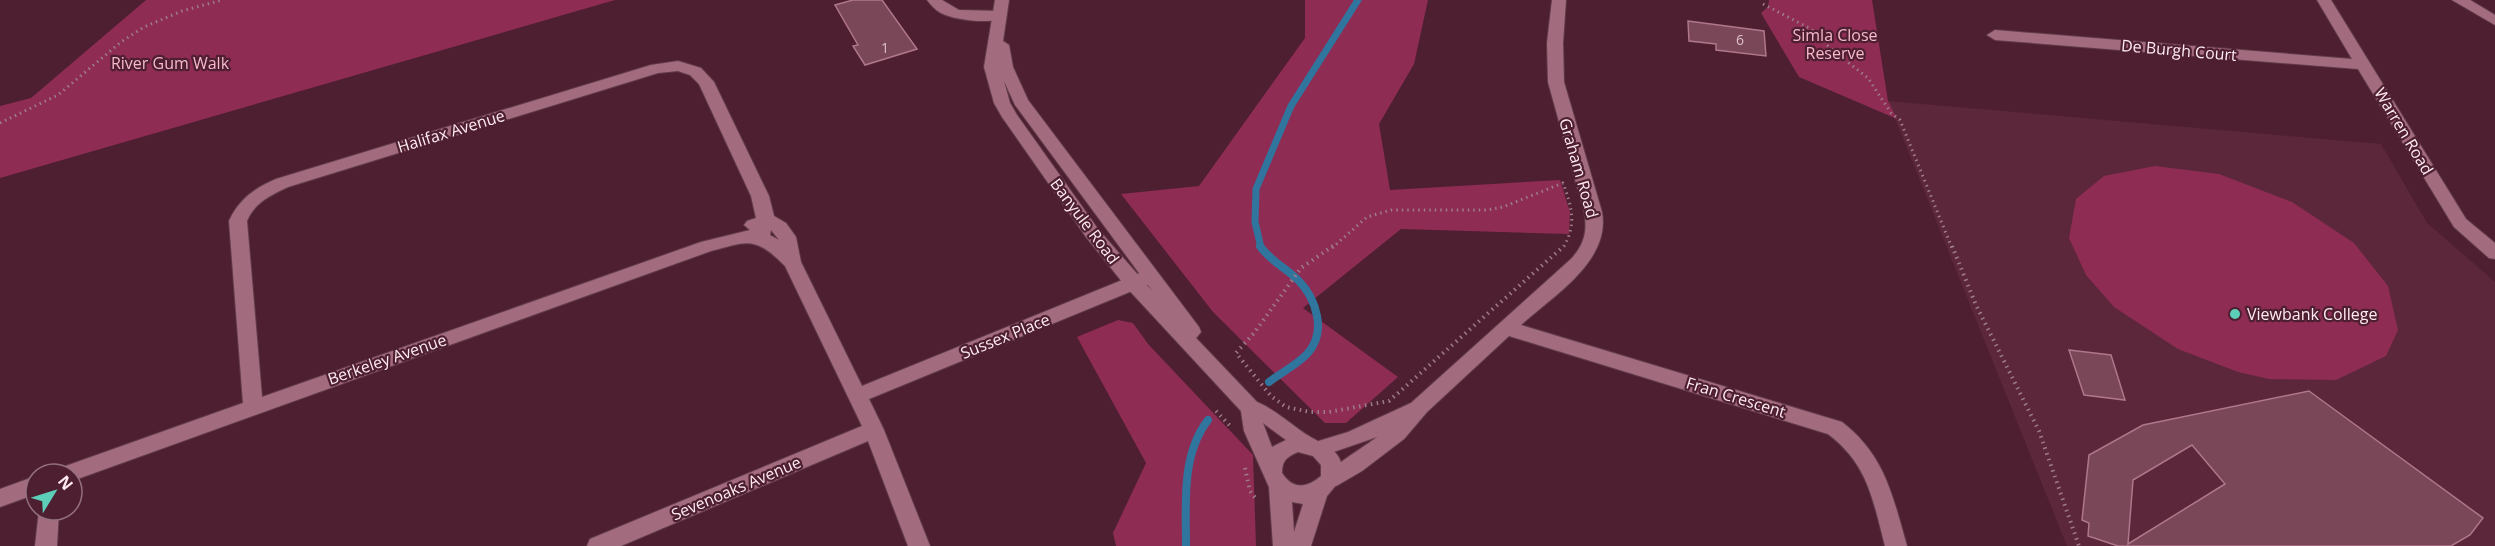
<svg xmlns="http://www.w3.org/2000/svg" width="2495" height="546" font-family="'Open Sans',sans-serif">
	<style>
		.built { fill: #5c273b }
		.green { fill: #8e2c54 }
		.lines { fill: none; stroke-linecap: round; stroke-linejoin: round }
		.stream-far1 { stroke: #30759e; stroke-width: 7 }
		.stream { stroke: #30759e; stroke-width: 8 }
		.building { fill: #7a4758; stroke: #af7789; stroke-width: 1.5; fill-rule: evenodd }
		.street-casing { stroke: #623c4c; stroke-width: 2 }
		.secondary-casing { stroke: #623c4c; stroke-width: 2 }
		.path-far1 { stroke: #9e7b88; stroke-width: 3; stroke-dasharray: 1.5 4; stroke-linecap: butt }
		.path { stroke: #9e7b88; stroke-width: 4; stroke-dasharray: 1.5 4.5; stroke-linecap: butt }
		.street { fill: #a36c7e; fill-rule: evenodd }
		.secondary { fill: #a36c7e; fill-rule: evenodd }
		.poi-dot { fill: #5dceb8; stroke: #4e1f31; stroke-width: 2 }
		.labels { text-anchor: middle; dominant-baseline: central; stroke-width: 4.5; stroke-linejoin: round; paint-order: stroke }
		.number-label { font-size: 14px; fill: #ddc1ca }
		.park-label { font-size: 16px; fill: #f7b9cc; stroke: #4e1f31 }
		.street-label { font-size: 16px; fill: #feeaf0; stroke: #4e1f31 }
		.poi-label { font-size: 16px; fill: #feeaf0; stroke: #4e1f31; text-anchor: start }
	</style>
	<rect width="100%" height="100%" fill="#4e1f31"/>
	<polygon class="built" points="1888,101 2381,144 2427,223 2495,282 2495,546 2067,546"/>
	<g class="green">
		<polygon points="146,0 615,0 0,178 0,106 31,98"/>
		<polygon points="1305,0 1428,0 1414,64 1379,124 1390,190 1560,180 1570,212 1569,234 1401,229 1303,308 1398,377 1346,423 1325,423 1213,312 1121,194 1199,186 1305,38"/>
		<polygon points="1769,0 1872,0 1888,101 1897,119 1799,77 1761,13 1768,7"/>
		<polygon points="2155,166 2219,174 2292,202 2354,243 2388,286 2398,330 2386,356 2336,380 2269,379 2238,372 2178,349 2114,307 2086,275 2069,238 2076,199 2104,176"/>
		<polygon points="1118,320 1133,323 1148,344 1253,455 1256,546 1116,546 1113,533 1146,463 1077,337"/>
	</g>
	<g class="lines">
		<polyline class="stream-far1" points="1261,248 1255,222 1256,189 1291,106 1358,0"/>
		<g class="stream">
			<path d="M1260,246C1270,261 1285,267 1298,280C1316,298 1328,333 1306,355C1296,365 1281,373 1269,382"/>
			<path d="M1186,546C1186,504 1181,455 1208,420"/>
		</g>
	</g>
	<g class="building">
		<polygon points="853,0 882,0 917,49 865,65 853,46 858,45 835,5"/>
		<polygon points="1688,21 1764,31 1766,56 1716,50 1716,44 1689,41"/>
		<polygon points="2069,350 2111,355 2125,400 2084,395"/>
		<path d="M2309,391L2483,518L2470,535L2451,546H2118L2088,536L2089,523L2082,520L2089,455L2143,425ZM2192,445L2225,484L2128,544L2133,480Z"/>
	</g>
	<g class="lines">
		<g class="street-casing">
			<g id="street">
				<path d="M927,0H942L959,10L1000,11L1007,15C997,26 954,20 941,13C935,10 931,5 927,0Z"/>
				<path d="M1552,0H1566L1563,43L1564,82L1602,212C1611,261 1553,296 1521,325L1842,422C1885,455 1893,497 1907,546H1885C1873,500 1868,464 1828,434L1509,336L1427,412L1404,439L1362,471L1338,485L1331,488L1324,485L1321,479C1325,471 1367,445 1377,437L1319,457L1312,455L1309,449L1312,443L1348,432L1411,403L1571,259C1584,245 1588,231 1584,212L1548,82L1547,43Z"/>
				<polygon points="2317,0 2331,0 2466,219 2495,243 2495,259 2489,258 2454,227 2358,69 1995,40 1987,35 1995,30 2352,59"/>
				<polygon points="2452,0 2470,0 2495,15 2495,25"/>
				<path d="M678,61L701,68L714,82L769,196L774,216L786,223L796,237L801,262L862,386L1142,272L1148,270L1154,272L1157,277L1154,282L869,399L884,430L930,546H908L868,441L621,546H587L590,539L862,426L785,266C755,236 749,241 711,251L72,481V474H57L60,468L243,403L229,221C239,199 255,188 276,179L651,65ZM678,71L690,75L699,84L751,196L756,218L747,221L744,225L750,230L701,242L262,397L247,221C254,203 271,195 288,187L658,73ZM771,230L779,240L770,235Z"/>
				<polygon points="36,476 36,494 0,507 0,489"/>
				<polygon points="39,510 59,510 57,546 35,546"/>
			</g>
		</g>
		<g class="secondary-casing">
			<path id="secondary" d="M995,0H1009L1003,41L1009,45L1013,67L1028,100L1199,327L1201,332L1196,338L1257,402C1279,411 1296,430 1316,440C1325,445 1332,447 1338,456C1343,463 1341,471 1341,479L1327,496L1311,546H1273L1269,487L1244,431L1241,411L1127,288L1086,237L1002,117L994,103L984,67ZM1004,81L1015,105L1153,292L1098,229L1017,115L1010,103ZM1263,423L1286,440L1272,447ZM1298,452L1313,456L1321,465V476C1307,488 1293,490 1282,473C1282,460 1287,457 1298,452ZM1292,502L1303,504L1294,532Z"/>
		</g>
		<g class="path-far1">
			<polyline points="1763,4 1811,29 1831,49 1868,78 1891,113 1900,120 1952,248"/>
			<polyline points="0,123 58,95 121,42 144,27 182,11 222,0"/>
			<path d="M1332,248L1367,217L1391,210H1487L1503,207L1563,183C1572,207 1577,225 1563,248"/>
		</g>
		<g class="path">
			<polyline points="1333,246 1301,268 1254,333 1236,353 1271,396 1286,407 1310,412 1329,412 1389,401 1564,246"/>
			<polyline points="1952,246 1976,305 2039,431 2079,546"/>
			<polyline points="1216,411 1232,428"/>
			<polyline points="1245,468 1250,491 1257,500"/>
		</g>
		<use href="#street" class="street"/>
		<use href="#secondary" class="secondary"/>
	</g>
	<circle class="poi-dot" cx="2235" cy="314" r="6"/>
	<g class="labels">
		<g class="number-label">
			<text x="1740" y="39">6</text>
			<text x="885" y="47">1</text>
		</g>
		<g class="park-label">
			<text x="1835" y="35">Simla Close<tspan x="1835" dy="18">Reserve</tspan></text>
			<text x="170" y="63">River Gum Walk</text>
		</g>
		<g class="street-label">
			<text transform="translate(2179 50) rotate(5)">De Burgh Court</text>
			<text transform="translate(451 131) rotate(-17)">Halifax Avenue</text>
			<text transform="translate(2404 131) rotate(59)">Warren Road</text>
			<text transform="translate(1579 168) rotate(74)">Graham Road</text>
			<text transform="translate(1085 221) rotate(53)">Banyule Road</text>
			<text transform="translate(1005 336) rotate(-22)">Sussex Place</text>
			<text transform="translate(387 359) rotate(-19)">Berkeley Avenue</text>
			<text transform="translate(1736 397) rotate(17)">Fran Crescent</text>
			<text transform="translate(736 488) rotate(-23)">Sevenoaks Avenue</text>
		</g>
		<g class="poi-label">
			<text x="2247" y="314">Viewbank College</text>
		</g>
	</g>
	<g transform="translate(54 492) rotate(52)"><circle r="28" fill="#4e1f31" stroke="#94707d" stroke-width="1.5"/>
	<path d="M0-4.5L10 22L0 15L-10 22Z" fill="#5dceb8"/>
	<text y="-9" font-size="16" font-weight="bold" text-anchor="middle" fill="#feeaf0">N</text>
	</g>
</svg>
